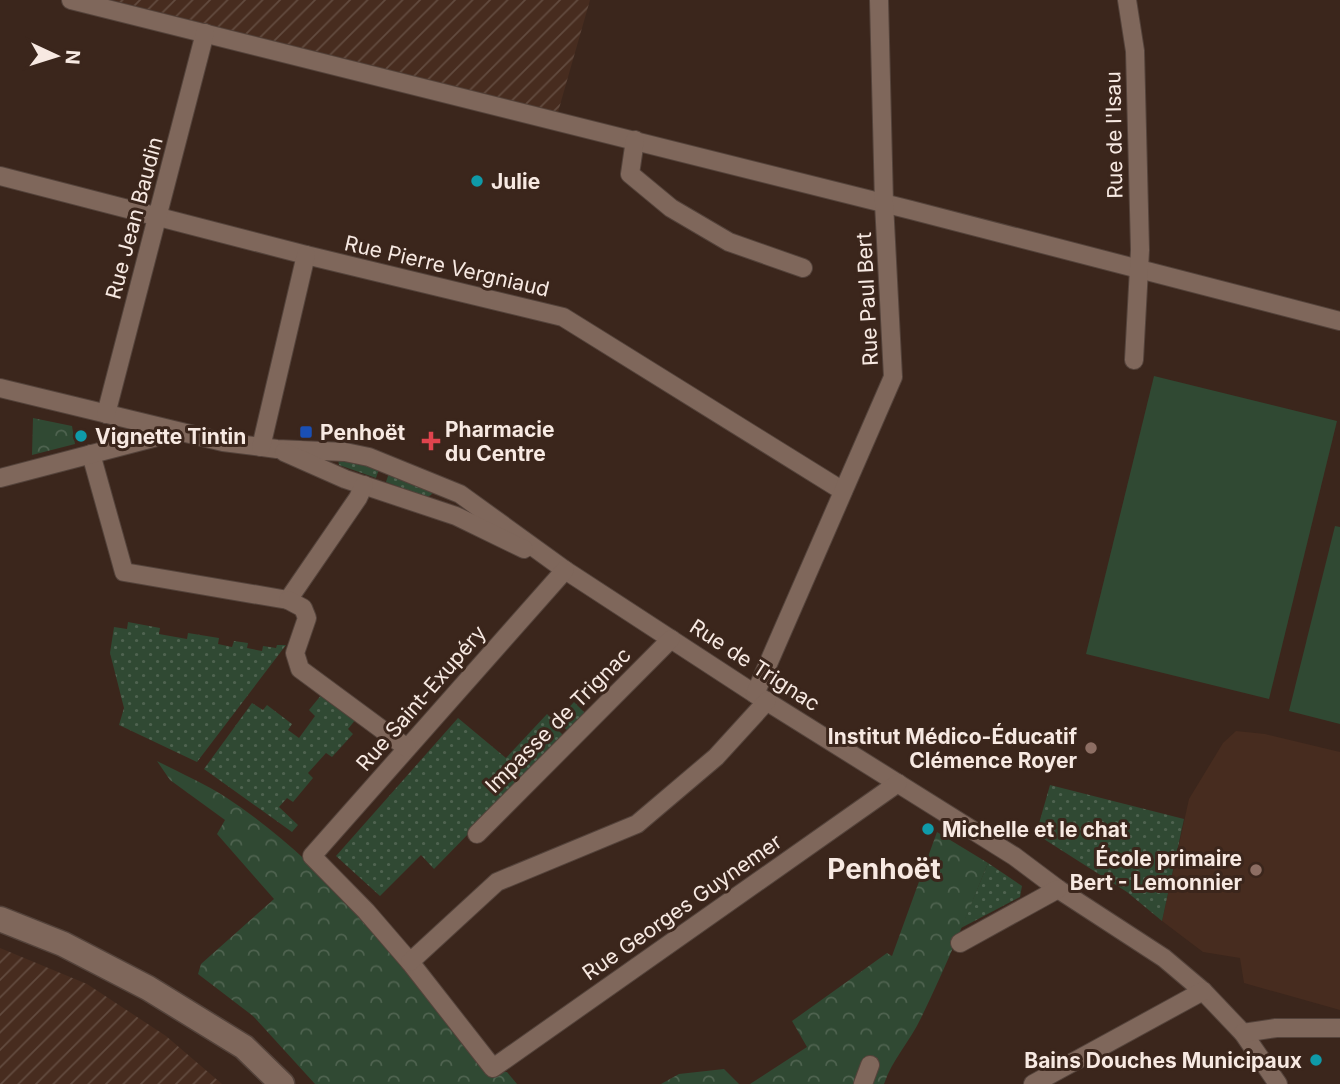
<svg xmlns="http://www.w3.org/2000/svg" width="1340" height="1084" font-family="Inter,sans-serif">
	<style>
		.built { fill: #472c1f }
		.industrial { fill: url(#industrial-furrows) }
		.grass { fill: url(#grass-dots) }
		.park { fill: url(#park-crowns) }
		.pitch { fill: #304933 }
		.lines { fill: none; stroke-linecap: round; stroke-linejoin: round }
		.street-casing { stroke: #54433b; stroke-width: 20 }
		.secondary-casing { stroke: #54433b; stroke-width: 27 }
		.street { stroke: #7f675b; stroke-width: 18 }
		.secondary { stroke: #7f675b; stroke-width: 24 }
		.culture-dot { fill: #0f9aa8; stroke: #3b261c; stroke-width: 2.5 }
		.transit-dot { fill: #1a4fb4; stroke: #3b261c; stroke-width: 2.5 }
		.health-dot { fill: #e0444e; stroke: #3b261c; stroke-width: 2.5 }
		.education-dot { fill: #8d6e63; stroke: #3b261c; stroke-width: 2.5 }
		.labels { text-anchor: middle; dominant-baseline: central; stroke-width: 6; stroke-linejoin: round; paint-order: stroke }
		.street-label { font-size: 21px; fill: #f7e9e2; stroke: #3b261c }
		.poi-label { font-size: 21px; font-weight: bold; fill: #f7e9e2; stroke: #3b261c; text-anchor: start }
		.district-label { font-size: 28px; font-weight: bold; fill: #f7e9e2; stroke: #3b261c }
	</style>
	<defs>
		<pattern id="industrial-furrows" width="10" height="10" patternUnits="userSpaceOnUse" patternTransform="scale(1.75)"><rect width="10" height="10" fill="#472c1f"/><path d="M-1 1l2-2M0 10L10 0M9 11l2-2" fill="none" stroke="#624b3f"/></pattern>
		<pattern id="grass-dots" width="8" height="8" patternUnits="userSpaceOnUse" patternTransform="scale(1.75)"><rect width="8" height="8" fill="#304933"/><path d="M2 2h.1M6 6h.1" fill="none" stroke="#4f6350" stroke-width="1.8" stroke-linecap="round"/></pattern>
		<pattern id="park-crowns" width="20" height="18" patternUnits="userSpaceOnUse" patternTransform="scale(1.75)"><rect width="20" height="18" fill="#304933"/><path d="M2 6a3 3 0 1 1 6 0M12 15a3 3 0 1 1 6 0" fill="none" stroke="#4f6350"/></pattern>
	</defs>
	<rect width="100%" height="100%" fill="#3b261c"/>
	<polygon class="built" points="1236,731 1265,734 1340,752 1340,1010 1244,983 1240,958 1203,952 1162,921 1189,799 1223,743"/>
	<g class="industrial">
		<polygon points="112,0 590,0 558,112"/>
		<polygon points="0,948 87,984 166,1036 222,1084 0,1084"/>
	</g>
	<g class="grass">
		<polygon points="338,459 379,469 376,478 339,465"/>
		<polygon points="389,473 433,492 431,495 427,497 386,482"/>
		<polygon points="128,622 160,628 159,634 187,639 188,633 219,638 218,644 232,647 234,641 248,643 247,648 262,651 263,646 276,648 277,645 286,645 197,762 119,725 124,708 110,653 114,627 127,629"/>
		<polygon points="322,694 356,719 348,729 353,734 332,757 326,753 308,773 313,778 293,802 287,798 279,807 298,825 292,832 204,769 252,703 263,710 267,705 292,724 288,730 299,738 315,716 309,710"/>
		<polygon points="574,702 586,714 568,731 563,727 559,731 564,736 434,869 421,855 380,896 336,856 458,718 506,758 547,714 551,718 556,714 560,717"/>
		<polygon points="1050,785 1184,819 1162,921 1127,892 1036,834"/>
		<polygon points="988,863 1022,886 1020,897 961,928"/>
	</g>
	<g class="park">
		<polygon points="33,418 72,426 75,444 32,455"/>
		<path d="M157,761C180,773 206,784 227,798C334,869 409,972 486,1072H507L517,1084H315L253,1016L198,974L201,964L274,899L217,834L225,820L170,780Z"/>
		<path d="M937,832L988,863C967,915 946,967 921,1018C910,1041 892,1060 884,1084H871L878,1060L869,1056L858,1084H750L807,1047L792,1021L887,953L892,956Z"/>
		<polygon points="724,1069 739,1084 661,1084 679,1074"/>
	</g>
	<g class="pitch">
		<polygon points="1154,376 1337,421 1269,699 1086,654"/>
		<polygon points="1335,526 1340,527 1340,724 1289,711"/>
	</g>
	<g class="lines">
		<g class="street-casing">
			<g id="street">
				<polyline points="71,0 911,210 1340,321"/>
				<polyline points="1127,0 1135,51 1140,250 1134,360"/>
				<polyline points="635,140 630,174 671,208 729,242 803,268"/>
				<polyline points="0,176 306,255 563,317 843,491"/>
				<polyline points="0,388 223,442 277,449 345,452 369,457 460,494 565,570 755,694 1014,856 1058,889 1164,958 1203,991 1243,1033 1278,1084"/>
				<polyline points="106,414 205,33"/>
				<polyline points="261,447 306,255"/>
				<polyline points="284,452 345,479 456,516 524,549"/>
				<polyline points="91,454 124,572 288,600 358,498 364,485"/>
				<polyline points="0,478 176,432"/>
				<polyline points="565,570 312,856 366,911 410,962 493,1068 898,783"/>
				<polyline points="288,600 303,608 307,618 295,653 300,669 407,748"/>
				<polyline points="755,694 893,377 884,203 879,0"/>
				<polyline points="477,834 671,639"/>
				<polyline points="960,943 1058,889"/>
				<polyline points="410,962 497,882 637,824 716,757 767,701"/>
				<polyline points="1243,1033 1276,1028 1340,1028"/>
				<polyline points="863,1084 870,1065"/>
				<polyline points="1033,1084 1203,991"/>
			</g>
		</g>
		<g class="secondary-casing">
			<polyline id="secondary" points="0,919 63,944 148,988 244,1047 282,1084"/>
		</g>
		<use href="#street" class="street"/>
		<use href="#secondary" class="secondary"/>
	</g>
	<g class="culture-dot">
		<circle cx="477" cy="181" r="7"/>
		<circle cx="81" cy="436" r="7"/>
		<circle cx="928" cy="829" r="7"/>
		<circle cx="1316" cy="1060" r="7"/>
	</g>
	<rect class="transit-dot" x="299" y="425" width="14" height="14" rx="3.5"/>
	<path class="health-dot" d="M427.5 430.5h7v7h7v7h-7v7h-7v-7h-7v-7h7z"/>
	<g class="education-dot">
		<circle cx="1091" cy="748" r="7"/>
		<circle cx="1256" cy="870" r="7"/>
	</g>
	<g class="labels">
		<g class="street-label">
			<text transform="translate(1114 135) rotate(-91)">Rue de l'Isau</text>
			<text transform="translate(134 218) rotate(-75)">Rue Jean Baudin</text>
			<text transform="translate(447 266) rotate(13)">Rue Pierre Vergniaud</text>
			<text transform="translate(867 299) rotate(-93)">Rue Paul Bert</text>
			<text transform="translate(755 665) rotate(33)">Rue de Trignac</text>
			<text transform="translate(421 698) rotate(-49)">Rue Saint-Exupéry</text>
			<text transform="translate(558 720) rotate(-45)">Impasse de Trignac</text>
			<text transform="translate(682 907) rotate(-35)">Rue Georges Guynemer</text>
		</g>
		<g class="poi-label">
			<text x="491" y="181">Julie</text>
			<text x="445" y="429">Pharmacie<tspan x="445" dy="24">du Centre</tspan></text>
			<text x="320" y="432">Penhoët</text>
			<text x="95" y="436">Vignette Tintin</text>
			<text x="1077" y="736" text-anchor="end">Institut Médico-Éducatif<tspan x="1077" dy="24">Clémence Royer</tspan></text>
			<text x="942" y="829">Michelle et le chat</text>
			<text x="1242" y="858" text-anchor="end">École primaire<tspan x="1242" dy="24">Bert - Lemonnier</tspan></text>
			<text x="1302" y="1060" text-anchor="end">Bains Douches Municipaux</text>
		</g>
		<g class="district-label">
			<text x="884" y="869">Penhoët</text>
		</g>
	</g>
	<g transform="translate(56 56) rotate(94)" stroke="#3b261c" stroke-width="5" paint-order="stroke">
	<path d="M0-5L12 26L0 18L-12 26Z" fill="#f7e9e2"/>
	<text y="-10" font-size="19" font-weight="bold" text-anchor="middle" fill="#f7e9e2">N</text>
	</g>
</svg>
